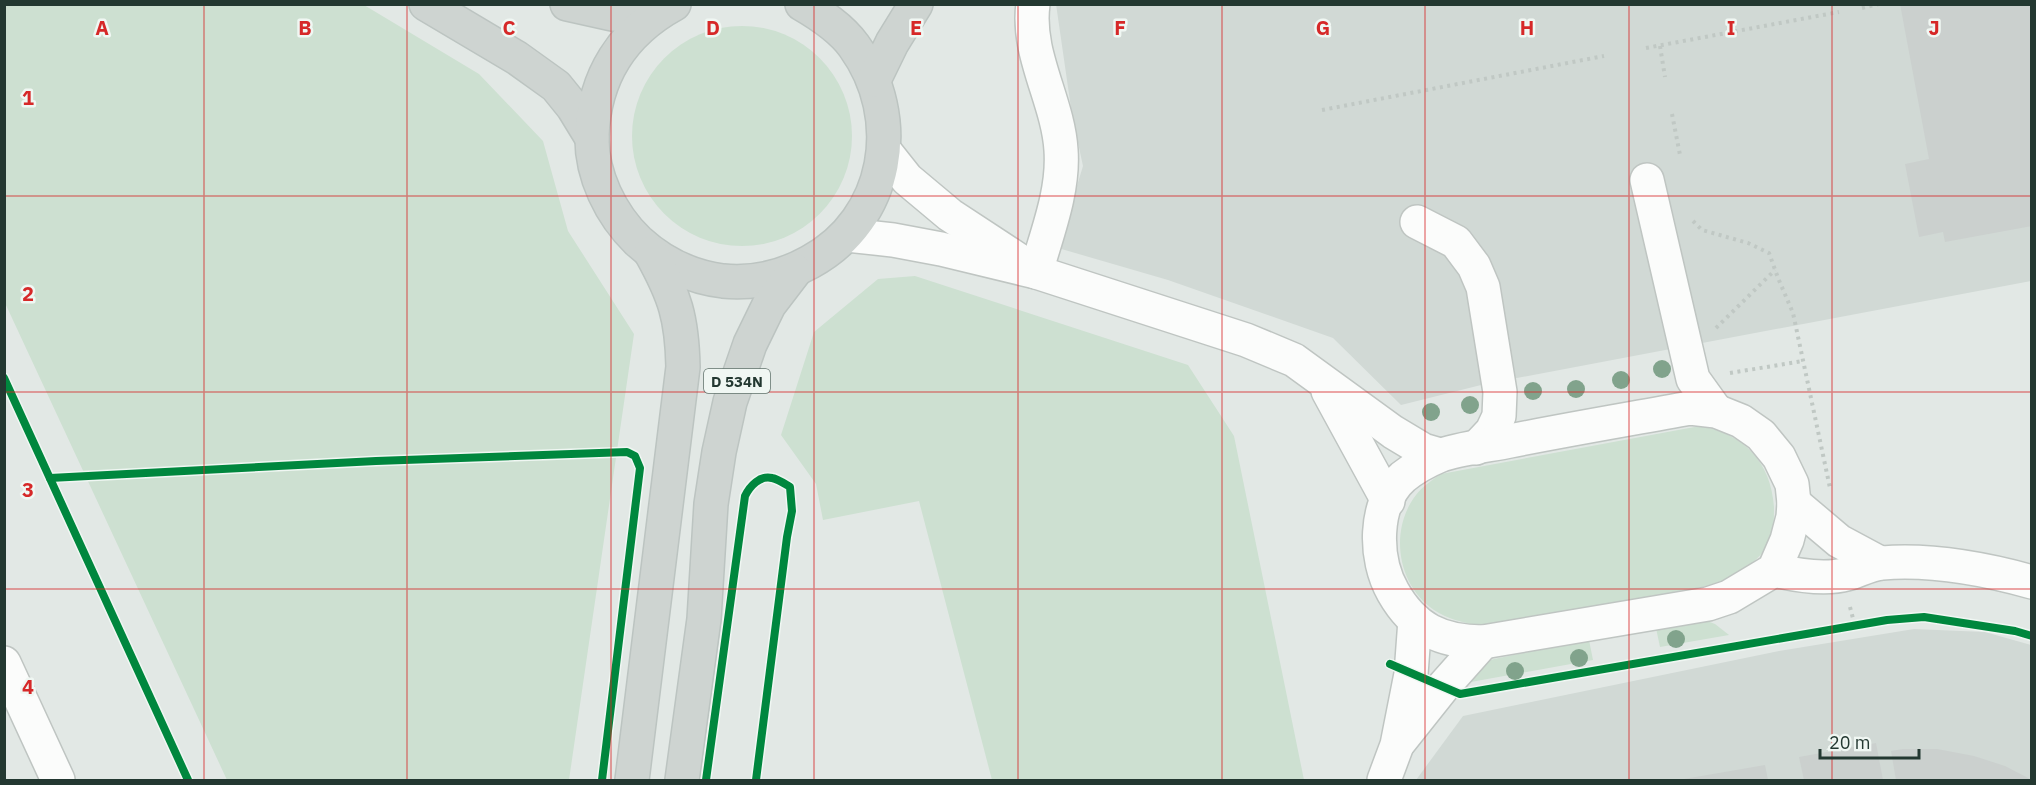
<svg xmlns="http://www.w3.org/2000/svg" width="2036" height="785" font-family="'IBM Plex Sans',sans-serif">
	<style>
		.built { fill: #d1d9d5 }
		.green { fill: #cde0d1 }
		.building { fill: #cbd0ce }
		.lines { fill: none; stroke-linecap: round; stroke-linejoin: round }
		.minor-casing { stroke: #bfc5c2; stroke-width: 36 }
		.major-casing { stroke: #bcc4c1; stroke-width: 36 }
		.path { stroke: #c0c8c4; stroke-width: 4; stroke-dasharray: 3 4.5; stroke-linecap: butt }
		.minor { stroke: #fbfcfb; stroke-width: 33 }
		.major { stroke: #ced4d1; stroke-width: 33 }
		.cycleway-casing { stroke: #f0f7f3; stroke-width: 11 }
		.cycleway { stroke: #00873e; stroke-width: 8 }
		.tree { fill: #81a38c }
		.grid { fill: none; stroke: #d62828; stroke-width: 1.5; stroke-opacity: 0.55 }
		.labels { text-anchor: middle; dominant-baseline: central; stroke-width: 5; stroke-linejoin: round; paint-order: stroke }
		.shield { fill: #f0f7f3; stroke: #60716b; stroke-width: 1.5 }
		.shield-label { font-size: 15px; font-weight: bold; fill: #233831 }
		.grid-label { font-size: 20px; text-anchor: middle; font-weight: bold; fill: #d62828; stroke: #f0f7f3; stroke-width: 5; stroke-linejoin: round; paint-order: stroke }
	</style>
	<rect width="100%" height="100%" fill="#e2e8e5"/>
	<g class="built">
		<polygon points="1056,4 2031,5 2031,281 1485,384 1401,405 1333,338 1168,280 1058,248 1083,166 1072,115"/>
		<polygon points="1914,629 1985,632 2031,645 2031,780 1416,780 1463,716 1779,651"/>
	</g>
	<g class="green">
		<polygon points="4,5 364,5 479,74 543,141 568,231 634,334 569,780 227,780 5,303"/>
		<circle cx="742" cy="136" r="110"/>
		<polygon points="915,276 1188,365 1234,436 1304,780 992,780 919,501 823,520 816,484 781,435 814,332 878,279"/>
		<path d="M1700,426C1744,434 1771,462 1774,507C1774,518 1774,530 1770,540C1761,563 1734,575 1713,585L1478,626C1463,622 1447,619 1434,610C1397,585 1389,530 1416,495C1423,486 1432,480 1441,474Z"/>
		<polygon points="1707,621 1715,624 1729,635 1660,647 1656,628"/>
		<polygon points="1589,640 1593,660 1460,684 1483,663 1494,659"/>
	</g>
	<g class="building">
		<polygon points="1900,4 2032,4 2032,226 1945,242 1943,232 1919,237 1905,164 1929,159"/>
		<polygon points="1876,743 1883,780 1804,780 1799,757"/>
		<polygon points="1903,749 1937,749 1974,756 2005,766 2032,780 1896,780 1891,751"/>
		<polygon points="1765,765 1768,780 1685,780 1684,779"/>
	</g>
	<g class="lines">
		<g class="minor-casing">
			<g id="minor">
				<path d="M1033,4C1026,54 1058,101 1061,150C1064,191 1047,233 1036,272"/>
				<polyline points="884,150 907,179 950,215 1017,259"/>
				<polyline points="1647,180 1693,379 1716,411"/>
				<polyline points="1417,222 1456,242 1474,266 1483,287 1500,392 1499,416 1492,431 1476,448"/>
				<polyline points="847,235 893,240 941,249 1036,272 1246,340 1294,360 1393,432 1423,450 1440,455"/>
				<polyline points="1328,391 1388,501"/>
				<path d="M1690,408L1716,411L1741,421L1761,435L1779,457L1792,484L1794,503L1793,517L1787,540L1774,570L1729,597L1708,604L1483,642C1441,642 1414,629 1393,592C1374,559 1373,504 1403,477C1413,469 1427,461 1439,456C1456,449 1491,445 1510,441C1570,429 1630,419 1690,408Z"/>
				<polyline points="1794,503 1839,541 1880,563"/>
				<path d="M1774,570C1795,575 1826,580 1847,574C1858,571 1870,564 1882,563C1930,559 1985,569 2032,582"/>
				<polyline points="4,663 58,780"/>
				<polyline points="1400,741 1443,687 1483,642"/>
				<polyline points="1384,780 1397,745 1411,674 1415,620"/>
			</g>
		</g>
		<g class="major-casing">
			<g id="major">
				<polyline points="426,4 517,58 556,86 573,107 592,138"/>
				<polyline points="567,4 612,14 653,16"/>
				<path d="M674,4C623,32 594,76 592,136C591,175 611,215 638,241C662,263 691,277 723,281C754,284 783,277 810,262C889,219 906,118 854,46C841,28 821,15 802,4"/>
				<polyline points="874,80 892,43 916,4"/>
				<path d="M632,780L683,367C682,318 675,296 651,253"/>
				<polyline points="682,780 704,619 711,504 719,452 730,402 750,344 769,305 795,271"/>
			</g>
		</g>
		<g class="path">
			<polyline points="1862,8 1879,4"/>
			<polyline points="1660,46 1665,77"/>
			<polyline points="1646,48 1839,12"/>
			<polyline points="1322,110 1604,56"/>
			<polyline points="1672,114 1680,155"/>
			<polyline points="1693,221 1702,230 1748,243 1769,253 1778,278 1793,313 1830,488"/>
			<polyline points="1716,328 1775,270"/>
			<polyline points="1730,373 1803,361"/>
			<polyline points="1850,607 1855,626"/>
		</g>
		<use href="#minor" class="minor"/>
		<use href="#major" class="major"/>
		<g class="cycleway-casing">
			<g id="cycleway">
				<polyline points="4,378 188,780"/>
				<polyline points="50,478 376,461 627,452 635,456 640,468 602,780"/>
				<polyline points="1390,664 1460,694 1887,620 1924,617 2015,631 2032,636"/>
				<path d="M706,780L745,496C750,486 760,475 772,478C778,479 785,484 790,487L792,511L787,537L756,780"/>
			</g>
		</g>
		<use href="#cycleway" class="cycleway"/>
	</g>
	<g class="tree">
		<circle cx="1662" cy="369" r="9"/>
		<circle cx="1621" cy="380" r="9"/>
		<circle cx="1576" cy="389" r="9"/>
		<circle cx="1533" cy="391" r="9"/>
		<circle cx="1470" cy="405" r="9"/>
		<circle cx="1431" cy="412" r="9"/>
		<circle cx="1676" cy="639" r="9"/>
		<circle cx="1579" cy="658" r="9"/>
		<circle cx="1515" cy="671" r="9"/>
	</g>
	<path class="grid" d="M204,4V780M407,4V780M611,4V780M814,4V780M1018,4V780M1222,4V780M1425,4V780M1629,4V780M1832,4V780M4,196H2032M4,392H2032M4,589H2032"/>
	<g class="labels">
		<rect class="shield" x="704" y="369" width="66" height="24" rx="4.5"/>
		<g class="shield-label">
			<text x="737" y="381">D 534N</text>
		</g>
	</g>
	<g class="grid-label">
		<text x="102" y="35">A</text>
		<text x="305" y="35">B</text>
		<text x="509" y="35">C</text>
		<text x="713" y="35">D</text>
		<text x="916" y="35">E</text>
		<text x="1120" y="35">F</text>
		<text x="1323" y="35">G</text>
		<text x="1527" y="35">H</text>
		<text x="1731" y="35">I</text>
		<text x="1934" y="35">J</text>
		<text x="28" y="105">1</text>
		<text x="28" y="301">2</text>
		<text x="28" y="497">3</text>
		<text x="28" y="694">4</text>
	</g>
	<rect width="2036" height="785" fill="none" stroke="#233831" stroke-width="12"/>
	<path d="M1820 749v9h99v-9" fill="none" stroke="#233831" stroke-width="3"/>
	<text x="1829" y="749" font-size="18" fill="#233831" stroke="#f0f7f3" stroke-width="4.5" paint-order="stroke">20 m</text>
</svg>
